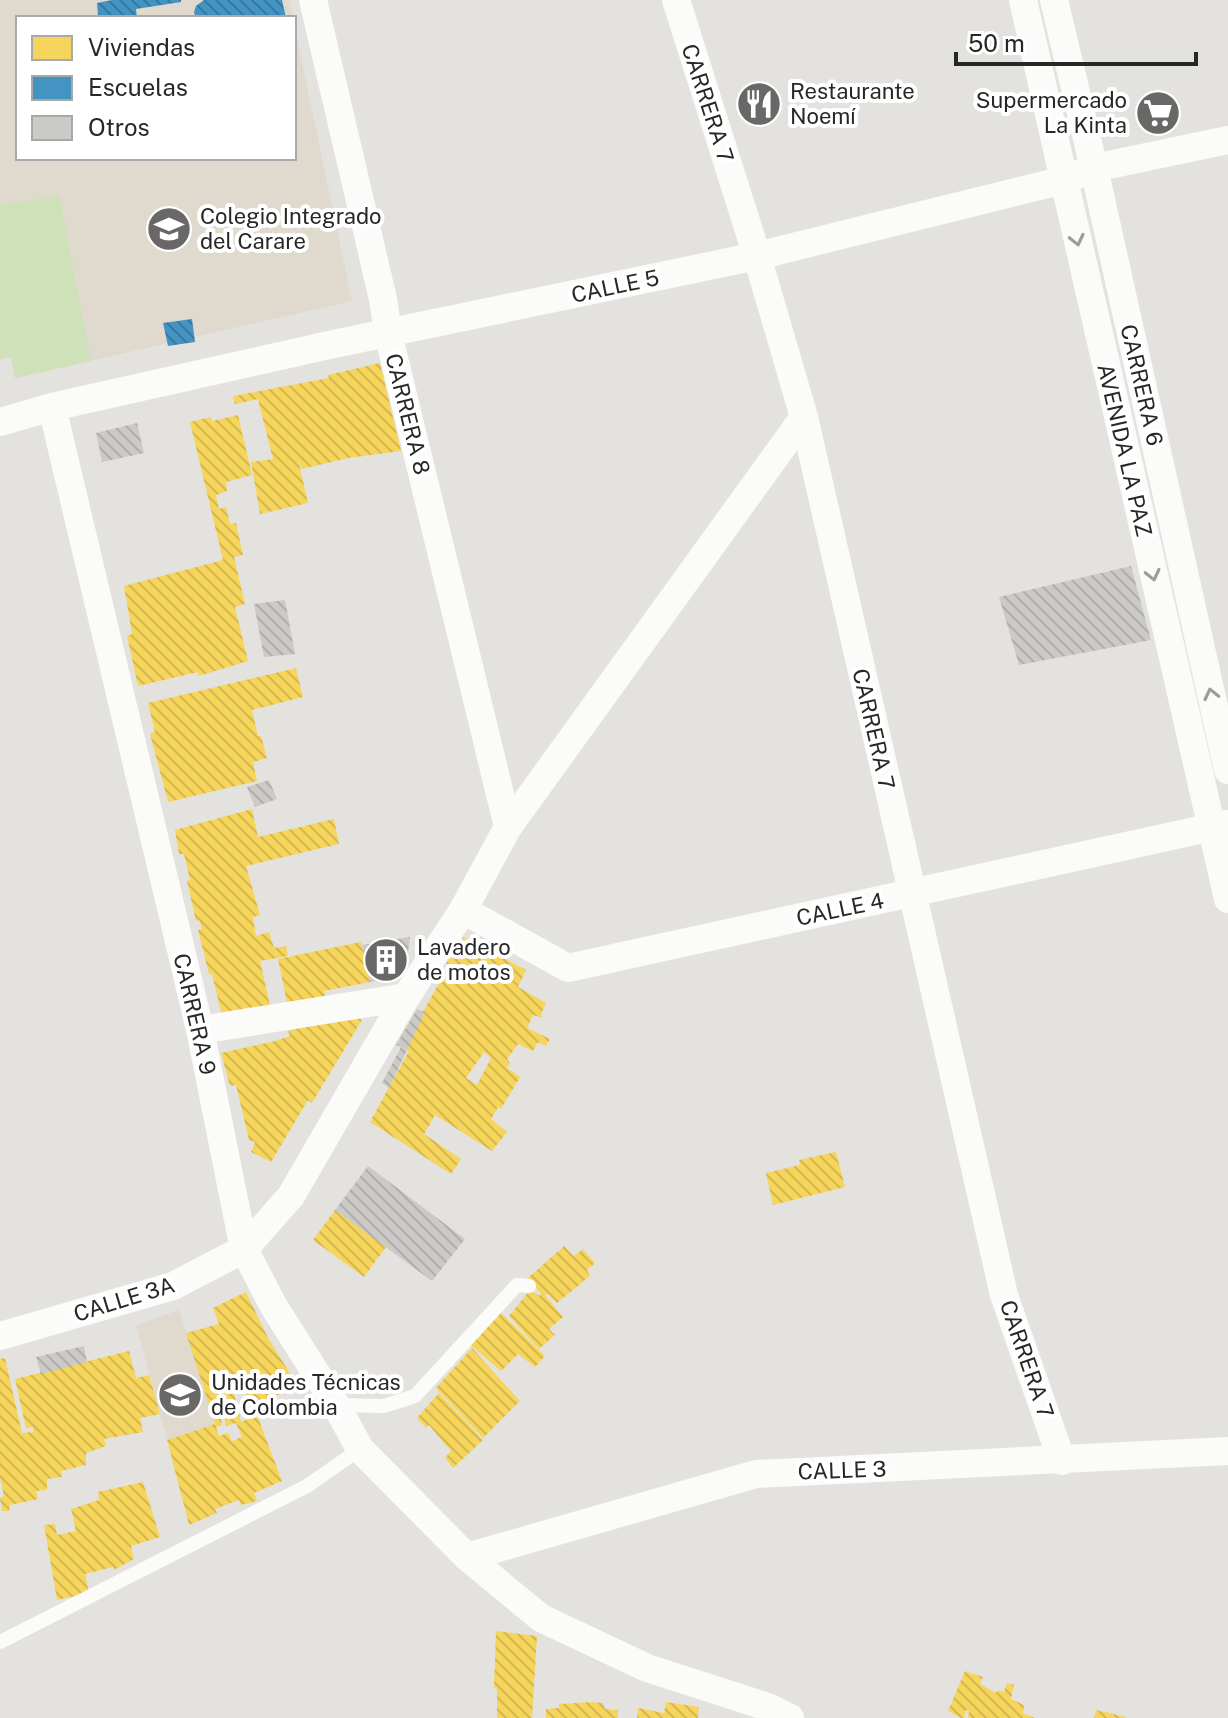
<svg xmlns="http://www.w3.org/2000/svg" width="1228" height="1718" font-family="'Public Sans',sans-serif">
	<style>
		.education { fill: #dfdacd }
		.pitch { fill: #cfe1b8 }
		.homes { fill: url(#homes-back-hatch); fill-rule: evenodd }
		.schools { fill: url(#schools-back-hatch) }
		.building { fill: url(#building-back-hatch) }
		.lines { fill: none; stroke-linecap: round; stroke-linejoin: round }
		.service { stroke: #fbfbfa; stroke-width: 14 }
		.minor { stroke: #fbfbfa; stroke-width: 28 }
		.oneway { stroke: #9c9c9b }
		.labels { text-anchor: middle; dominant-baseline: central; stroke-width: 8; stroke-linejoin: round; paint-order: stroke }
		.poi-label { font-size: 22px; fill: #272727; stroke: #fff; text-anchor: start }
		.street-label { font-size: 22px; fill: #272727; stroke: #fff }
	</style>
	<defs>
		<pattern id="homes-back-hatch" width="6" height="6" patternUnits="userSpaceOnUse" patternTransform="scale(2)"><rect width="6" height="6" fill="#f6d55c"/><path d="M-1 5l2 2M0 0l6 6M5-1l2 2" fill="none" stroke="#d3b750"/></pattern>
		<pattern id="schools-back-hatch" width="6" height="6" patternUnits="userSpaceOnUse" patternTransform="scale(2)"><rect width="6" height="6" fill="#4393c3"/><path d="M-1 5l2 2M0 0l6 6M5-1l2 2" fill="none" stroke="#38789e"/></pattern>
		<pattern id="building-back-hatch" width="6" height="6" patternUnits="userSpaceOnUse" patternTransform="scale(2)"><rect width="6" height="6" fill="#cccac7"/><path d="M-1 5l2 2M0 0l6 6M5-1l2 2" fill="none" stroke="#afaeab"/></pattern>
	</defs>
	<rect width="100%" height="100%" fill="#e4e2de"/>
	<g class="education">
		<polygon points="0,0 289,0 293,18 18,18 18,158 294,158 294,24 352,301 15,378 0,302"/>
		<polygon points="179,1310 215,1424 167,1440 136,1325"/>
	</g>
	<polygon class="pitch" points="59,196 91,361 15,378 11,357 0,359 0,205"/>
	<g class="homes">
		<polygon points="380,363 401,451 348,458 302,469 298,459 308,503 260,514 251,462 273,459 258,399 235,404 233,396 329,378 328,375"/>
		<polygon points="238,415 252,475 226,482 227,491 216,495 219,509 226,507 230,524 236,523 243,555 234,557 245,604 235,607 248,661 199,676 198,672 138,686 127,636 132,634 124,586 223,560 190,422 211,417 212,421"/>
		<polygon points="296,668 303,697 252,710 258,736 261,736 267,758 253,762 257,781 168,802 150,734 155,732 148,703"/>
		<polygon points="252,809 258,837 334,819 339,844 246,866 260,915 253,917 256,936 269,932 274,948 286,946 288,956 260,961 271,1010 223,1020 212,974 209,974 198,930 202,929 199,920 196,921 187,881 190,880 184,854 179,854 175,830"/>
		<path d="M463,937L526,970L518,987L546,1003L541,1014L543,1018L533,1015L527,1028L550,1039L546,1046L538,1042L533,1051L518,1044L507,1059L510,1063L507,1068L520,1077L501,1109L498,1107L491,1119L507,1132L492,1151L435,1115L424,1134L461,1159L451,1174L370,1122L409,1051L406,1049L425,1012H423L449,965L446,964ZM484,1052L491,1058L477,1085L466,1078Z"/>
		<polygon points="361,942 370,982 324,991 327,1005 289,1012 278,959"/>
		<polygon points="349,1013 362,1020 312,1103 308,1100 271,1162 251,1152 255,1142 249,1140 236,1085 230,1086 221,1053 275,1041 290,1036 288,1031"/>
		<polygon points="836,1152 845,1187 773,1205 766,1173 800,1165 799,1160"/>
		<polygon points="335,1210 386,1247 364,1277 313,1240"/>
		<polygon points="564,1246 574,1256 583,1249 595,1263 587,1270 590,1276 557,1303 548,1294 545,1295 563,1317 549,1329 555,1335 539,1349 509,1316 530,1290 540,1296 541,1294 528,1278"/>
		<path d="M246,1292L268,1338L298,1386L271,1398L261,1413L259,1406L252,1408L240,1379L231,1382L241,1422L257,1415L282,1481L254,1493L257,1501L241,1505L239,1500L215,1509L217,1513L189,1525L167,1440L215,1424L186,1333L219,1324L213,1308ZM220,1412H223L226,1426L236,1423L242,1437L232,1441L228,1433L219,1436L216,1427L222,1425Z"/>
		<polygon points="499,1311 545,1356 535,1367 518,1354 501,1371 469,1344"/>
		<polygon points="472,1348 520,1401 483,1438 436,1388"/>
		<polygon points="129,1351 136,1378 149,1375 160,1414 140,1418 143,1432 104,1439 106,1446 86,1453 86,1465 61,1471 62,1477 47,1479 47,1490 36,1491 38,1499 10,1505 9,1511 2,1511 0,1498 4,1496 0,1478 0,1359 5,1358 22,1433 33,1432 33,1427 26,1428 15,1379"/>
		<polygon points="439,1393 483,1440 453,1468 445,1458 451,1451 429,1425 426,1428 417,1418"/>
		<polygon points="143,1482 160,1537 131,1546 134,1559 114,1570 113,1567 85,1574 89,1593 57,1600 44,1525 55,1524 57,1535 76,1531 71,1509 99,1500 98,1492"/>
		<polygon points="496,1631 537,1636 532,1718 497,1718 497,1689 494,1687"/>
		<polygon points="965,1671 983,1677 980,1684 996,1693 998,1690 1004,1692 1007,1683 1014,1685 1011,1699 1024,1705 1023,1713 1035,1718 968,1718 969,1711 966,1710 964,1718 961,1718 948,1711"/>
		<polygon points="592,1702 603,1703 605,1709 618,1710 618,1718 546,1718 546,1709 559,1708 559,1704"/>
		<polygon points="666,1702 699,1707 698,1718 637,1718 638,1708 664,1713"/>
		<polygon points="1096,1710 1126,1717 1126,1718 1094,1718"/>
	</g>
	<g class="schools">
		<polygon points="112,0 181,0 181,2 136,9 137,18 92,18 98,15 97,3"/>
		<polygon points="204,0 282,0 286,18 196,18 194,12 196,6"/>
		<polygon points="192,319 195,342 168,346 163,323"/>
	</g>
	<g class="building">
		<polygon points="137,423 144,453 102,462 96,433"/>
		<polygon points="1131,566 1151,640 1019,665 999,597"/>
		<polygon points="285,600 295,654 264,657 254,604"/>
		<polygon points="269,780 277,799 255,807 247,787"/>
		<polygon points="410,937 405,975 370,982 362,945"/>
		<polygon points="417,1009 425,1012 389,1088 382,1083 401,1047 396,1045"/>
		<polygon points="368,1166 465,1239 432,1281 335,1210"/>
		<polygon points="84,1346 87,1362 41,1374 36,1357"/>
	</g>
	<g class="lines">
		<g class="service">
			<polyline points="337,1405 384,1406 415,1396 517,1285 529,1286"/>
			<polyline points="0,1642 307,1486 360,1449"/>
		</g>
		<g class="minor">
			<polyline points="313,0 383,299 388,333 508,827"/>
			<polyline points="676,0 757,256 804,417 1004,1295 1062,1461"/>
			<polyline points="1023,0 1228,899"/>
			<polyline points="1054,0 1094,168 1228,770"/>
			<polyline points="52,407 200,1030 244,1249 273,1305 336,1405 360,1449 467,1557 541,1618 647,1668 768,1707 790,1718"/>
			<polyline points="0,422 52,407 329,345 757,256 1064,180 1094,168 1228,140"/>
			<polyline points="463,910 568,968 1227,824"/>
			<polyline points="200,1030 406,997"/>
			<polyline points="0,1336 173,1286 244,1249 291,1196 406,997 463,910 508,827 804,417"/>
			<polyline points="467,1557 756,1474 1228,1451"/>
		</g>
	</g>
	<defs><path id="oneway-chevron" d="M-2-3.5L2.5 0L-2 3.5" fill="none" stroke-width="1.6" stroke-linecap="round" stroke-linejoin="round" transform="scale(2)"/></defs>
	<g class="oneway">
		<use href="#oneway-chevron" transform="translate(1077 240) rotate(77)"/>
		<use href="#oneway-chevron" transform="translate(1153 575) rotate(77)"/>
		<use href="#oneway-chevron" transform="translate(1211 694) rotate(-103)"/>
	</g>
	<defs>
		<g id="restaurant-disc" transform="scale(2.3)"><circle r="9.5" fill="#696867" stroke="#fff"/><path d="M-5-6h1v4h1v-4h1v4h1v-4h1v5L-1.5 .5V6h-2V.5L-5-1ZM5-6V6H3V1.5H1.5Q1.5-4 5-6Z" fill="#fff"/></g>
		<g id="supermarket-disc" transform="scale(2.3)"><circle r="9.5" fill="#696867" stroke="#fff"/><path d="M-6-5.5h2.5l.6 2H6L4.5 2H-2.5L-4.4-4H-6ZM-1.5 3.2a1.3 1.3 0 1 0 .1 0ZM3 3.2a1.3 1.3 0 1 0 .1 0Z" fill="#fff"/></g>
		<g id="school-disc" transform="scale(2.3)"><circle r="9.5" fill="#696867" stroke="#fff"/><path d="M0-5L7-2L0 1L-7-2ZM-4 1L0 2.5L4 1V4Q0 6-4 4Z" fill="#fff"/></g>
		<g id="building-disc" transform="scale(2.3)"><circle r="9.5" fill="#696867" stroke="#fff"/><path d="M-4-6H4V6H1V3H-1V6H-4ZM-2.5-4.3h1.7v1.8h-1.7ZM.8-4.3h1.7v1.8H.8ZM-2.5-1h1.7V.8h-1.7ZM.8-1h1.7V.8H.8Z" fill="#fff"/></g>
		<g id="university-disc" transform="scale(2.3)"><circle r="9.5" fill="#696867" stroke="#fff"/><path d="M0-5L7-2L0 1L-7-2ZM-4 1L0 2.5L4 1V4Q0 6-4 4Z" fill="#fff"/></g>
	</defs>
	<g fill-rule="evenodd">
		<use href="#restaurant-disc" x="759" y="104"/>
		<use href="#supermarket-disc" x="1158" y="113"/>
		<use href="#school-disc" x="169" y="229"/>
		<use href="#building-disc" x="386" y="960"/>
		<use href="#university-disc" x="180" y="1395"/>
	</g>
	<g class="labels">
		<g class="poi-label">
			<text x="790" y="91">Restaurante<tspan x="790" dy="25">Noemí</tspan></text>
			<text x="1127" y="100" text-anchor="end">Supermercado<tspan x="1127" dy="25">La Kinta</tspan></text>
			<text x="200" y="216">Colegio Integrado<tspan x="200" dy="25">del Carare</tspan></text>
			<text x="417" y="947">Lavadero<tspan x="417" dy="25">de motos</tspan></text>
			<text x="211" y="1382">Unidades Técnicas<tspan x="211" dy="25">de Colombia</tspan></text>
		</g>
		<g class="street-label">
			<text transform="translate(708 103) rotate(72)">CARRERA 7</text>
			<text transform="translate(615 286) rotate(-12)">CALLE 5</text>
			<text transform="translate(1142 385) rotate(77)">CARRERA 6</text>
			<text transform="translate(408 414) rotate(76)">CARRERA 8</text>
			<text transform="translate(1125 450) rotate(77)">AVENIDA LA PAZ</text>
			<text transform="translate(874 729) rotate(77)">CARRERA 7</text>
			<text transform="translate(840 909) rotate(-12)">CALLE 4</text>
			<text transform="translate(195 1014) rotate(77)">CARRERA 9</text>
			<text transform="translate(124 1299) rotate(-17)">CALLE 3A</text>
			<text transform="translate(1027 1359) rotate(71)">CARRERA 7</text>
			<text transform="translate(842 1470) rotate(-2)">CALLE 3</text>
		</g>
	</g>
	<rect x="16" y="16" width="280" height="144" fill="#ffffff" stroke="#a9a9a9" stroke-width="2"/>
	<rect x="32" y="36" width="40" height="24" fill="#f6d55c" stroke="#a9a9a9" stroke-width="2"/>
	<text x="88" y="56" font-size="24" fill="#272727">Viviendas</text>
	<rect x="32" y="76" width="40" height="24" fill="#4393c3" stroke="#a9a9a9" stroke-width="2"/>
	<text x="88" y="96" font-size="24" fill="#272727">Escuelas</text>
	<rect x="32" y="116" width="40" height="24" fill="#cccac7" stroke="#a9a9a9" stroke-width="2"/>
	<text x="88" y="136" font-size="24" fill="#272727">Otros</text>
	<path d="M956 52v12h240v-12" fill="none" stroke="#272727" stroke-width="4"/>
	<text x="968" y="52" font-size="24" fill="#272727" stroke="#ffffff" stroke-width="6" paint-order="stroke">50 m</text>
</svg>
